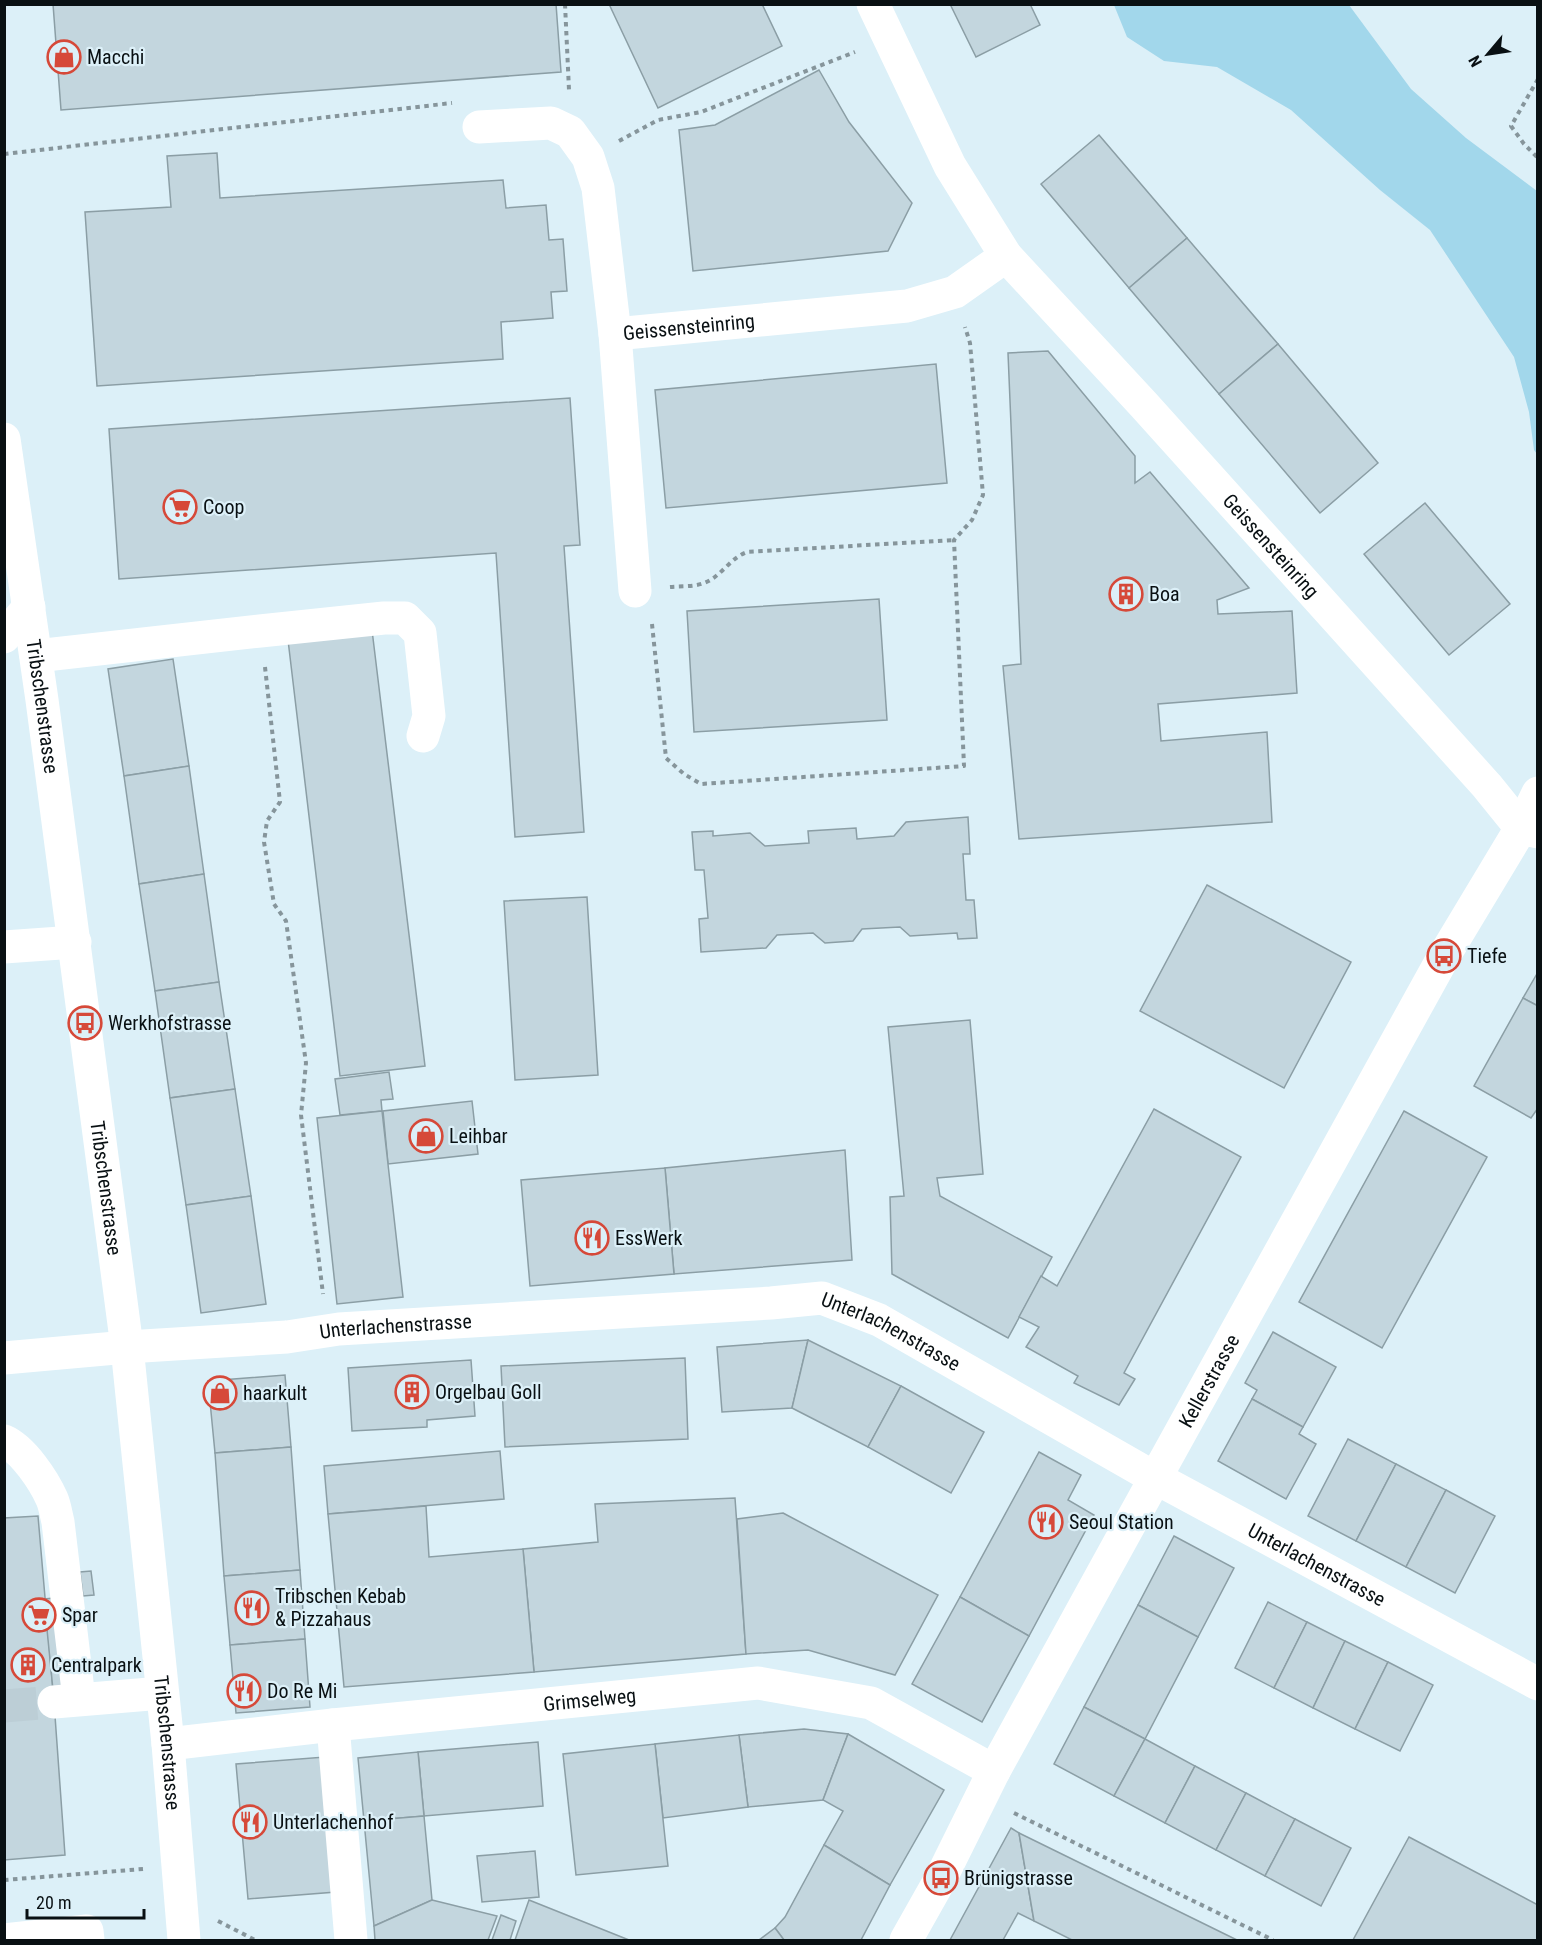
<svg xmlns="http://www.w3.org/2000/svg" width="1542" height="1945" font-family="'Roboto Condensed',sans-serif">
	<style>
		.green { fill: #a2d7eb }
		.building { fill: #c3d6de; stroke: #8b9ea5; stroke-width: 1.5 }
		.lines { fill: none; stroke-linecap: round; stroke-linejoin: round }
		.minor-tunnel { stroke: #bcced6; stroke-width: 33; stroke-dasharray: 33 16; stroke-linecap: butt }
		.path { stroke: #86959b; stroke-width: 4; stroke-dasharray: 4.5 4.5; stroke-linecap: butt }
		.minor { stroke: #fff; stroke-width: 33 }
		.labels { text-anchor: middle; dominant-baseline: central; stroke-width: 4.5; stroke-linejoin: round; paint-order: stroke }
		.poi-label { font-size: 20px; fill: #091013; stroke: #dcf0f8; text-anchor: start }
		.street-label { font-size: 20px; fill: #091013; stroke: #dcf0f8 }
	</style>
	<rect width="100%" height="100%" fill="#dcf0f8"/>
	<polygon class="green" points="1114,5 1349,5 1411,89 1466,138 1537,191 1537,454 1534,450 1529,412 1514,357 1430,230 1380,190 1291,110 1217,67 1164,61 1127,37"/>
	<g class="building">
		<polygon points="53,4 556,4 561,72 61,110"/>
		<polygon points="609,4 762,4 782,46 658,108"/>
		<polygon points="950,4 1030,4 1040,25 976,57"/>
		<polygon points="819,70 849,122 912,203 888,251 693,271 679,130 715,125"/>
		<polygon points="1099,135 1187,238 1129,288 1041,184"/>
		<polygon points="217,153 220,198 503,180 506,208 546,205 549,240 563,239 567,291 551,292 553,318 501,322 503,359 97,386 85,212 171,207 167,156"/>
		<polygon points="1187,238 1278,344 1219,394 1129,288"/>
		<polygon points="1278,344 1378,463 1320,513 1219,394"/>
		<polygon points="1048,351 1135,456 1135,483 1150,472 1249,588 1217,600 1218,614 1292,611 1297,693 1158,704 1161,741 1267,732 1272,822 1019,839 1003,666 1021,664 1008,353"/>
		<polygon points="936,364 947,483 666,508 655,390"/>
		<polygon points="570,398 580,545 564,546 584,832 515,837 496,553 119,579 109,429"/>
		<polygon points="1425,503 1510,604 1449,655 1364,554"/>
		<polygon points="879,599 887,720 694,732 687,611"/>
		<polygon points="372,630 425,1066 340,1076 288,640"/>
		<polygon points="173,659 189,766 124,776 108,669"/>
		<polygon points="189,766 204,874 139,884 124,776"/>
		<polygon points="968,817 970,854 963,854 966,900 974,900 977,938 958,939 957,933 910,936 900,927 862,929 853,941 825,943 813,933 777,935 766,948 701,952 699,919 708,918 704,870 695,870 692,832 713,831 713,836 750,833 765,846 809,843 808,831 856,828 857,839 894,836 906,822"/>
		<polygon points="204,874 219,982 155,991 139,884"/>
		<polygon points="1207,885 1351,962 1284,1088 1140,1011"/>
		<polygon points="587,897 598,1075 515,1080 504,901"/>
		<polygon points="1538,972 1538,1006 1523,998"/>
		<polygon points="219,982 235,1089 170,1098 155,991"/>
		<polygon points="1523,998 1538,1006 1538,1108 1531,1118 1474,1086"/>
		<polygon points="970,1020 983,1174 937,1178 940,1196 1052,1257 1008,1338 892,1274 890,1197 904,1196 888,1027"/>
		<polygon points="389,1072 393,1099 381,1100 382,1111 340,1115 335,1079"/>
		<polygon points="235,1089 251,1196 186,1205 170,1098"/>
		<polygon points="472,1101 478,1154 388,1164 383,1111"/>
		<polygon points="1154,1109 1241,1157 1124,1373 1135,1379 1119,1405 1074,1383 1078,1376 1026,1347 1039,1327 1019,1317 1041,1276 1057,1286"/>
		<polygon points="382,1111 403,1297 337,1304 317,1118"/>
		<polygon points="1404,1111 1487,1157 1382,1348 1299,1302"/>
		<polygon points="845,1150 852,1260 674,1274 665,1168"/>
		<polygon points="665,1168 674,1274 530,1286 521,1180"/>
		<polygon points="251,1196 266,1304 201,1313 186,1205"/>
		<polygon points="1273,1332 1336,1367 1303,1427 1252,1399 1257,1390 1245,1383"/>
		<polygon points="808,1340 792,1408 722,1412 717,1347"/>
		<polygon points="808,1340 901,1386 868,1447 792,1408"/>
		<polygon points="685,1358 688,1439 505,1447 501,1366"/>
		<polygon points="471,1360 475,1416 427,1420 427,1427 352,1431 348,1368"/>
		<polygon points="285,1375 291,1447 215,1453 208,1381"/>
		<polygon points="901,1386 984,1432 951,1493 868,1447"/>
		<polygon points="1252,1399 1303,1427 1299,1434 1316,1444 1286,1499 1218,1461"/>
		<polygon points="1348,1439 1396,1464 1356,1541 1308,1516"/>
		<polygon points="291,1447 300,1570 224,1576 215,1453"/>
		<polygon points="500,1451 504,1499 328,1514 324,1466"/>
		<polygon points="1039,1452 1081,1475 1068,1500 1094,1515 1029,1636 960,1597"/>
		<polygon points="1396,1464 1446,1490 1406,1567 1356,1541"/>
		<polygon points="1446,1490 1495,1516 1455,1593 1406,1567"/>
		<polygon points="735,1498 746,1654 534,1672 523,1549 598,1542 595,1504"/>
		<polygon points="426,1506 429,1557 523,1549 534,1672 344,1687 328,1514"/>
		<polygon points="783,1513 938,1595 895,1675 808,1650 746,1654 737,1519"/>
		<polygon points="38,1516 54,1702 65,1855 4,1860 4,1518"/>
		<polygon points="1174,1536 1234,1568 1198,1637 1138,1605"/>
		<polygon points="300,1570 305,1639 230,1645 224,1576"/>
		<polygon points="91,1571 94,1595 83,1596 80,1572"/>
		<polygon points="76,1596 85,1687 53,1690 44,1599"/>
		<polygon points="960,1597 1029,1636 982,1722 912,1684"/>
		<polygon points="1268,1602 1307,1622 1274,1688 1235,1668"/>
		<polygon points="1138,1605 1198,1637 1145,1739 1084,1707"/>
		<polygon points="1307,1622 1345,1641 1313,1708 1274,1688"/>
		<polygon points="305,1639 310,1707 236,1713 230,1645"/>
		<polygon points="1345,1641 1388,1662 1355,1729 1313,1708"/>
		<polygon points="1388,1662 1433,1685 1400,1751 1355,1729"/>
		<polygon points="1084,1707 1145,1739 1114,1796 1054,1764"/>
		<polygon points="804,1729 848,1734 823,1800 748,1807 739,1735"/>
		<polygon points="848,1734 944,1790 890,1885 824,1845 843,1811 823,1800"/>
		<polygon points="739,1735 748,1807 663,1818 655,1744"/>
		<polygon points="1145,1739 1195,1766 1165,1823 1114,1796"/>
		<polygon points="538,1742 543,1806 424,1816 418,1752"/>
		<polygon points="655,1744 668,1866 576,1875 563,1754"/>
		<polygon points="418,1752 424,1816 364,1821 358,1758"/>
		<polygon points="325,1757 336,1892 248,1899 236,1764"/>
		<polygon points="1195,1766 1246,1793 1216,1850 1165,1823"/>
		<polygon points="1246,1793 1295,1819 1265,1876 1216,1850"/>
		<polygon points="424,1816 432,1900 374,1926 364,1821"/>
		<polygon points="1295,1819 1351,1848 1321,1906 1265,1876"/>
		<polygon points="1011,1828 1019,1833 1034,1921 1018,1913 1003,1940 950,1940"/>
		<polygon points="1019,1833 1237,1940 1072,1940 1034,1921"/>
		<polygon points="1409,1837 1538,1905 1538,1940 1353,1940"/>
		<polygon points="824,1845 890,1885 861,1940 784,1940 775,1928 785,1917"/>
		<polygon points="535,1851 539,1897 482,1902 477,1856"/>
		<polygon points="432,1900 497,1916 488,1940 375,1940 374,1926"/>
		<polygon points="529,1900 629,1940 515,1940"/>
		<polygon points="501,1915 516,1921 510,1940 492,1940"/>
		<polygon points="775,1928 784,1940 759,1940"/>
	</g>
	<g class="lines">
		<polyline class="minor-tunnel" points="4,1706 54,1702"/>
		<g class="path">
			<polyline points="565,4 569,90"/>
			<polyline points="1538,79 1511,126 1524,144 1538,158"/>
			<polyline points="619,141 658,120 701,112 855,52"/>
			<polyline points="4,154 452,103"/>
			<path d="M670,587C681,586 694,587 704,583C721,577 730,558 747,552L954,540"/>
			<polyline points="652,624 666,758 684,774 701,784 964,766 954,540 972,520 983,495 970,343 965,327"/>
			<polyline points="265,667 280,802 267,821 264,842 274,904 286,921 306,1063 301,1115 323,1294"/>
			<polyline points="1014,1813 1273,1940"/>
			<polyline points="4,1880 143,1869"/>
			<polyline points="218,1921 255,1940"/>
		</g>
		<g class="minor">
			<path id="s1" d="M873,4L950,166L1006,256L1144,405L1487,786L1521,828L1538,832"/>
			<polyline points="479,127 551,123 570,132 588,157 598,188 615,334"/>
			<path id="s2" d="M4,439L42,700L127,1347L168,1744L184,1940"/>
			<path id="s3" d="M635,591L615,334L907,306L955,292L1006,256"/>
			<polyline points="4,637 29,607"/>
			<polyline points="36,656 260,631 384,618 405,618 420,633 429,716 423,736"/>
			<polyline points="4,947 75,942"/>
			<path id="s4" d="M4,1358L127,1347L287,1337L339,1329L771,1303L822,1298L879,1320L1141,1470L1538,1684"/>
			<path d="M4,1441C23,1449 44,1481 52,1499C55,1506 56,1514 58,1522L79,1699"/>
			<polyline points="54,1702 162,1693"/>
			<polyline points="333,1725 351,1940"/>
			<path id="s5" d="M168,1744L333,1725L758,1683L871,1703L994,1771"/>
			<polyline points="4,1940 87,1931 88,1940"/>
			<path id="s6" d="M906,1940L941,1878L994,1771L1121,1540L1444,956L1521,828L1538,793"/>
		</g>
	</g>
	<defs>
		<g id="shop-ring" transform="scale(1.725)"><circle r="9.5" fill="#dcf0f8" stroke="#d64939" stroke-width="1.5"/><path d="M-5-2.5h2.3a2.7 3.5 0 0 1 5.4 0H5L5.5 6h-11ZM-1.5-2.5h3a1.5 2.3 0 0 0-3 0Z" fill="#d64939"/></g>
		<g id="supermarket-ring" transform="scale(1.725)"><circle r="9.5" fill="#dcf0f8" stroke="#d64939" stroke-width="1.5"/><path d="M-6-5.5h2.5l.6 2H6L4.5 2H-2.5L-4.4-4H-6ZM-1.5 3.2a1.3 1.3 0 1 0 .1 0ZM3 3.2a1.3 1.3 0 1 0 .1 0Z" fill="#d64939"/></g>
		<g id="building-ring" transform="scale(1.725)"><circle r="9.5" fill="#dcf0f8" stroke="#d64939" stroke-width="1.5"/><path d="M-4-6H4V6H1V3H-1V6H-4ZM-2.5-4.3h1.7v1.8h-1.7ZM.8-4.3h1.7v1.8H.8ZM-2.5-1h1.7V.8h-1.7ZM.8-1h1.7V.8H.8Z" fill="#d64939"/></g>
		<g id="bus-ring" transform="scale(1.725)"><circle r="9.5" fill="#dcf0f8" stroke="#d64939" stroke-width="1.5"/><path d="M-5-6H5V4H4V6H2V4H-2V6H-4V4H-5ZM-3.5-4V0h7V-4ZM-3.5 1.2v1.5H-2V1.2ZM2 1.2v1.5H3.5V1.2Z" fill="#d64939"/></g>
		<g id="restaurant-ring" transform="scale(1.725)"><circle r="9.5" fill="#dcf0f8" stroke="#d64939" stroke-width="1.5"/><path d="M-5-6h1v4h1v-4h1v4h1v-4h1v5L-1.5 .5V6h-2V.5L-5-1ZM5-6V6H3V1.5H1.5Q1.5-4 5-6Z" fill="#d64939"/></g>
	</defs>
	<g fill-rule="evenodd">
		<use href="#shop-ring" x="64" y="57"/>
		<use href="#supermarket-ring" x="180" y="507"/>
		<use href="#building-ring" x="1126" y="594"/>
		<use href="#bus-ring" x="1444" y="956"/>
		<use href="#bus-ring" x="85" y="1023"/>
		<use href="#shop-ring" x="426" y="1136"/>
		<use href="#restaurant-ring" x="592" y="1238"/>
		<use href="#building-ring" x="412" y="1392"/>
		<use href="#shop-ring" x="220" y="1393"/>
		<use href="#restaurant-ring" x="1046" y="1522"/>
		<use href="#restaurant-ring" x="252" y="1608"/>
		<use href="#supermarket-ring" x="39" y="1615"/>
		<use href="#building-ring" x="28" y="1665"/>
		<use href="#restaurant-ring" x="244" y="1691"/>
		<use href="#restaurant-ring" x="250" y="1822"/>
		<use href="#bus-ring" x="941" y="1878"/>
	</g>
	<g class="labels">
		<g class="poi-label">
			<text x="87" y="57">Macchi</text>
			<text x="203" y="507">Coop</text>
			<text x="1149" y="594">Boa</text>
			<text x="1467" y="956">Tiefe</text>
			<text x="108" y="1023">Werkhofstrasse</text>
			<text x="449" y="1136">Leihbar</text>
			<text x="615" y="1238">EssWerk</text>
			<text x="435" y="1392">Orgelbau Goll</text>
			<text x="243" y="1393">haarkult</text>
			<text x="1069" y="1522">Seoul Station</text>
			<text x="275" y="1596">Tribschen Kebab<tspan x="275" dy="23">&amp; Pizzahaus</tspan></text>
			<text x="62" y="1615">Spar</text>
			<text x="51" y="1665">Centralpark</text>
			<text x="267" y="1691">Do Re Mi</text>
			<text x="273" y="1822">Unterlachenhof</text>
			<text x="964" y="1878">Brünigstrasse</text>
		</g>
		<g class="street-label">
			<text stroke="none"><textPath href="#s3" startOffset="332">Geissensteinring</textPath></text>
			<text stroke="none"><textPath href="#s1" startOffset="678">Geissensteinring</textPath></text>
			<text stroke="none"><textPath href="#s2" startOffset="270">Tribschenstrasse</textPath></text>
			<text stroke="none"><textPath href="#s2" startOffset="756">Tribschenstrasse</textPath></text>
			<text stroke="none"><textPath href="#s4" startOffset="393">Unterlachenstrasse</textPath></text>
			<text stroke="none"><textPath href="#s4" startOffset="897">Unterlachenstrasse</textPath></text>
			<text stroke="none"><textPath href="#s6" startOffset="636">Kellerstrasse</textPath></text>
			<text stroke="none"><textPath href="#s4" startOffset="1383">Unterlachenstrasse</textPath></text>
			<text stroke="none"><textPath href="#s5" startOffset="424">Grimselweg</textPath></text>
			<text stroke="none"><textPath href="#s2" startOffset="1314">Tribschenstrasse</textPath></text>
		</g>
	</g>
	<rect width="1542" height="1945" fill="none" stroke="#091013" stroke-width="12"/>
	<g transform="translate(1488 54) rotate(241)" stroke="#dcf0f8" stroke-width="4.5" paint-order="stroke">
	<path d="M0-4.5L10 22L0 15L-10 22Z" fill="#091013"/>
	<text y="-9" font-size="16" font-weight="bold" text-anchor="middle" fill="#091013">N</text>
	</g>
	<path d="M27 1909v9h117v-9" fill="none" stroke="#091013" stroke-width="3"/>
	<text x="36" y="1909" font-size="18" fill="#091013" stroke="#dcf0f8" stroke-width="4.5" paint-order="stroke">20 m</text>
</svg>
